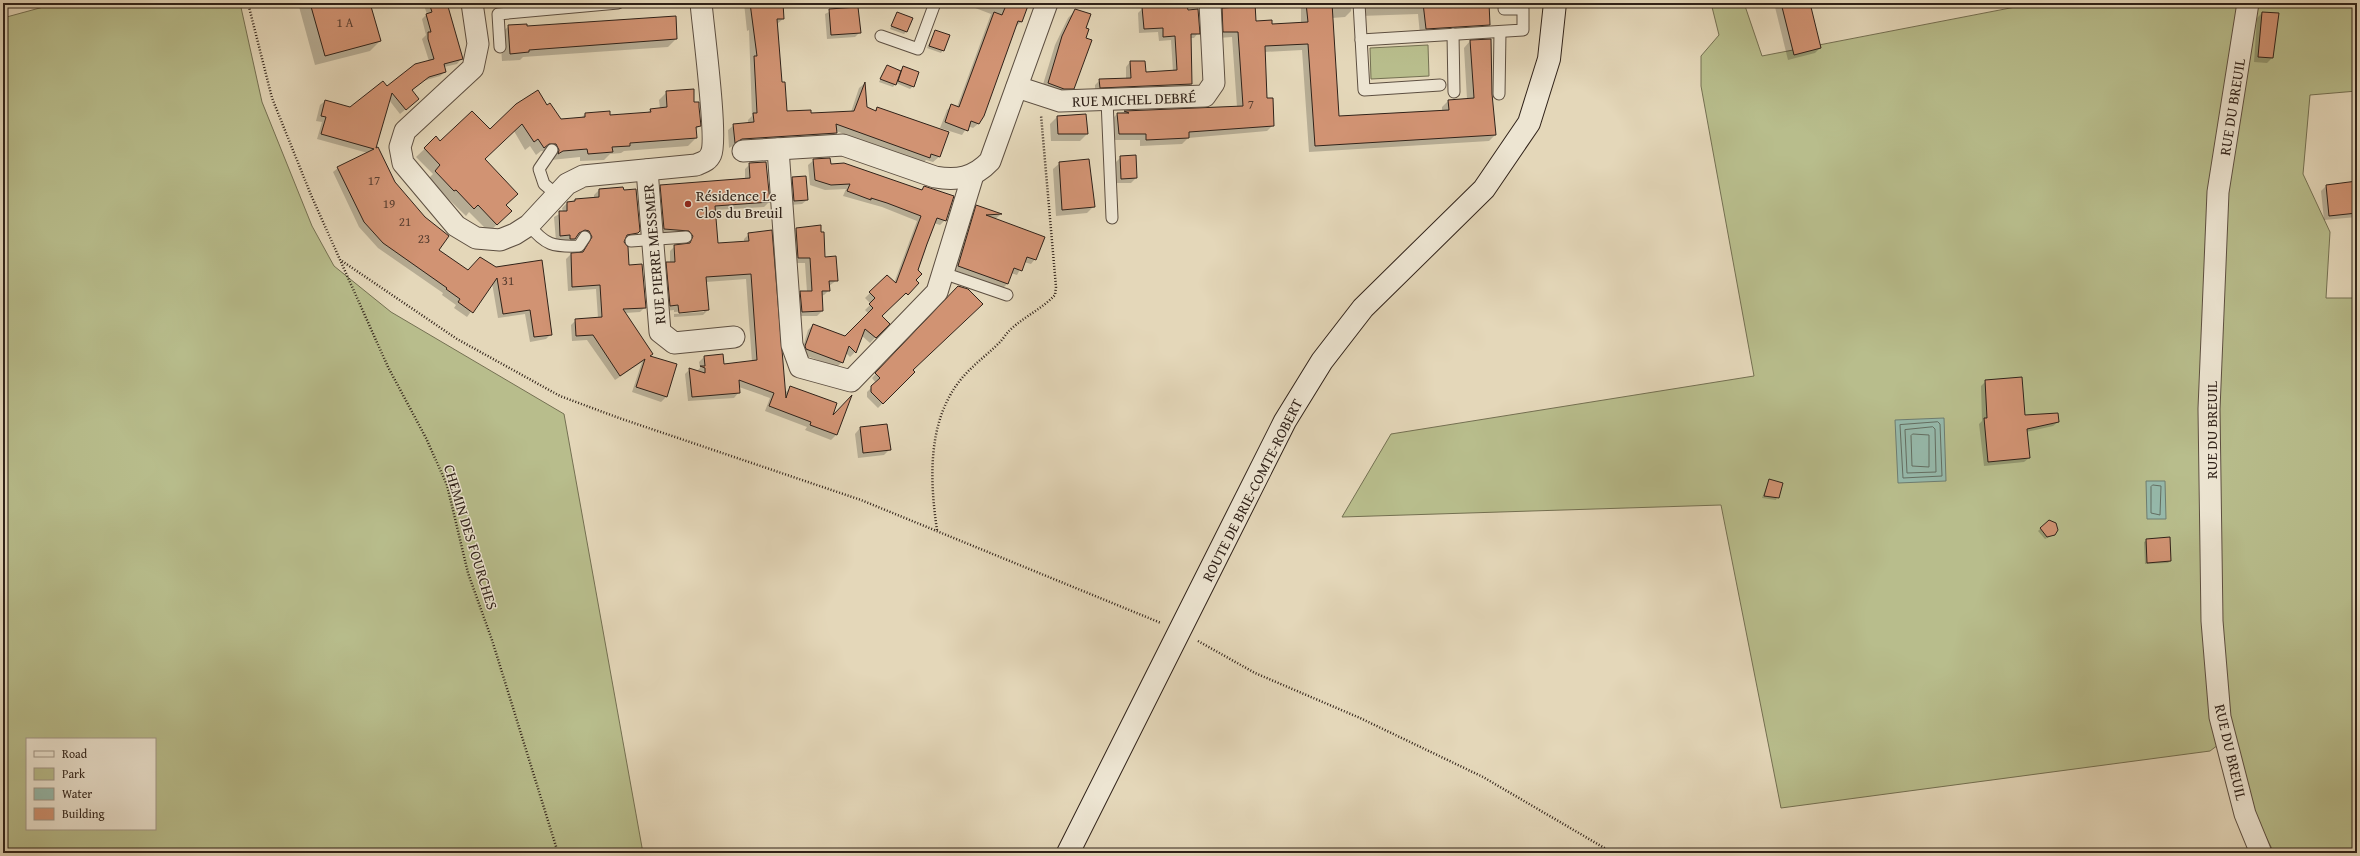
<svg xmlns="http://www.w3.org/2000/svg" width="2360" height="856" font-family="'Gentium Book Plus',serif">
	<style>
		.green { fill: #b8bd8c; stroke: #747052; fill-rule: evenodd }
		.water { fill: #96baac; stroke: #6d7d71 }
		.shadow { fill: #0003; fill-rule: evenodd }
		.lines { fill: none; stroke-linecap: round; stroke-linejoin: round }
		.shore { stroke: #636e62; stroke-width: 1 }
		.building { fill: #d19373; stroke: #302219 }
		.service-casing { stroke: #5d4f41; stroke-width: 13 }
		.minor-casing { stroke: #5d4f41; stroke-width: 23 }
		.secondary-casing { stroke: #302219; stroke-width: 24 }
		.path { stroke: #302219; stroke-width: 2.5; stroke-dasharray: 1 2; stroke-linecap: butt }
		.service { stroke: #ede5d2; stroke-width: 11 }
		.minor { stroke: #ede5d2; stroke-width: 21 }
		.secondary { stroke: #ede5d2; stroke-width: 22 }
		.poi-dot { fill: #8f2418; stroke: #ede5d2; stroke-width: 1.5 }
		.labels { text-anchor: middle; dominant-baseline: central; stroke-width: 3; stroke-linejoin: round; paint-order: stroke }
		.number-label { font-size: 13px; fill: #583e30 }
		.street-label { font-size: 15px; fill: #302219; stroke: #ede5d2 }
		.poi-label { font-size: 15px; fill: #302219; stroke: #ede5d2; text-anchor: start }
	</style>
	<rect width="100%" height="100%" fill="#e4d7b9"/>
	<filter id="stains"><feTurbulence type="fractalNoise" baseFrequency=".005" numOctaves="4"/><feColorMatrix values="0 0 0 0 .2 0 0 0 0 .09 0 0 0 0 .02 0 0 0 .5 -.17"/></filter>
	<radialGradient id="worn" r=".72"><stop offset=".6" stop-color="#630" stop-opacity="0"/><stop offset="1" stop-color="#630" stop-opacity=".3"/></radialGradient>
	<g class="green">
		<path d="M58,3H240L262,102L312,226L334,266L391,312L564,414L643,853H3V18ZM27,739H155V829H27Z"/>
		<polygon points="1711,3 1744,3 1762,56 2036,3 2357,3 2357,91 2310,95 2303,174 2330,232 2326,298 2357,298 2357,853 2274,853 2254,813 2234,733 2210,751 1781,808 1721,505 1342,517 1391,434 1754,376 1701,86 1701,56 1719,35"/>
		<polygon points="1428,45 1429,76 1371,79 1370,48"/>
	</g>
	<g class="water">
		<polygon points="1944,418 1946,481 1898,483 1895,420"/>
		<polygon points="2146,481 2165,481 2166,519 2147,519"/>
	</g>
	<g class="shadow">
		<polygon points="298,3 369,3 380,41 370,51 315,65"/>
		<polygon points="423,3 454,3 447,8 461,59 457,64 444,67 445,72 440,76 423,81 412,91 413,103 400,114 389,100 374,150 438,250 468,271 495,269 551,334 546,339 530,342 525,314 498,318 492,283 467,317 454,308 456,305 442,295 443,293 378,248 359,227 333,172 338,168 368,153 317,139 322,122 316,121 320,105 325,101 350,108 429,61 422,39 426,35 422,19 427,14"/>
		<polygon points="744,3 782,3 783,19 777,24 781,83 786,112 810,114 851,112 859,88 864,84 866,108 874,111 877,108 947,133 939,157 933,162 926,160 923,163 836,131 831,139 736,144 729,148 728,130 734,125 748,124 748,120 752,116 749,30 747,31"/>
		<polygon points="833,3 857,3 860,32 855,37 827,39 825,14 833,10"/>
		<polygon points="940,3 954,3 951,7"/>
		<polygon points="962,3 1028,4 1021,22 1015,27 979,123 973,128 968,126 962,135 940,128 947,110 952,105 957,107 991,14"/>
		<polygon points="1253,3 1255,22 1271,25 1301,23 1301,3 1352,3 1351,11 1345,17 1332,18 1338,117 1442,111 1442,107 1448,101 1467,99 1464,48 1470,41 1491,94 1495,135 1489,141 1309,152 1302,50 1264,52 1266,100 1273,125 1267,131 1188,138 1182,144 1140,146 1140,140 1113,140 1111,120 1117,114 1125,112 1237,107 1232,37 1218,38 1216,16 1223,9 1234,9 1239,4"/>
		<polygon points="1354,3 1488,3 1489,25 1483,31 1420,35 1418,14 1360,16"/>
		<polygon points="1774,3 1809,3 1820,48 1815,53 1788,60"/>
		<polygon points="1861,3 1876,3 1862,7"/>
		<polygon points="1143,8 1198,33 1194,38 1190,38 1191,84 1186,89 1095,92 1095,85 1100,80 1126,79 1126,67 1130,62 1145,73 1173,72 1171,40 1159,41 1158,32 1139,33 1138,13"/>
		<polygon points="1076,10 1085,28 1073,88 1065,96 1041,91 1055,45 1068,18"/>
		<polygon points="897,13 907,31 904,34 890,29"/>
		<polygon points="2262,13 2272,58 2267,63 2254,62 2257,18"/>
		<polygon points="675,17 676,39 668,47 523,57 520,60 502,61 500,34 509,26 526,27"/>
		<polygon points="935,31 943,50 941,53 927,48"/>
		<polygon points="887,66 900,71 903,67 913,86 910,89 896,83 893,87 879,82"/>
		<polygon points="667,92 693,103 700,126 695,130 696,138 688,146 624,151 621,153 610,154 604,160 580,161 580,157 551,160 548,152 541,151 536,155 530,146 525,150 514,131 484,159 505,205 511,211 489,232 469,212 466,216 428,179 433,174 416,157 436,138 440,142 490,130 547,106 560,120 581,118 585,114 609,116 647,113 651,109 660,109 659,100"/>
		<polygon points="1057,117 1087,134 1080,141 1051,141 1050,124"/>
		<polygon points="1121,157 1136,178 1131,183 1116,183 1115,163"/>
		<polygon points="814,160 921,190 924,187 945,220 940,225 934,223 915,280 918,283 881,316 888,324 870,343 861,335 855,352 850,357 846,353 842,362 837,367 801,354 808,330 813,325 846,337 869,314 865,310 871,304 865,298 887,276 894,283 917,221 882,207 843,196 846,189 825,190 810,185 808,165"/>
		<polygon points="1060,163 1094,206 1087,213 1056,216 1053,169"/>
		<path d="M750,164L769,202L764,207L715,210L717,244L744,242V239L749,234L785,393L791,387L831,418L836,435L831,440L805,430L807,427L765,411L770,398L739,387V392L734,398L688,401L685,374L690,369L697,371L700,368L699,362L704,357L723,365L752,362L746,279L706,282L708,310L703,315L674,317V310L665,311L662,268L670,263V251L675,246L687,244L688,242L659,234L656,191L661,186L745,180V169ZM704,310V312L674,314V312Z"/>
		<polygon points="792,178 807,200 802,204 790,205 788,183"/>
		<polygon points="2357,182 2357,217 2324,220 2321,191 2326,186"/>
		<polygon points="599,190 637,233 623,242 628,266 645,307 640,312 625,313 649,357 666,397 661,402 632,392 642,362 615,380 587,340 572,341 571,325 576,320 598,318 596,289 568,291 566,259 571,254 581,253 588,243 584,236 579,235 569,244 565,244 565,240 556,241 554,217 563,212 562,208 567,203 575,200 594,199 594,195"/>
		<polygon points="977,206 1000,215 995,219 1035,259 1031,264 1024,262 1017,275 1011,273 1007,284 1003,288 954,270 972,211"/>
		<polygon points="796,229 825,258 837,280 829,286 829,290 824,295 821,296 822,311 817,316 797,316 795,298 801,292 807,292 805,263 793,263 791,234"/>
		<polygon points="958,287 911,370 913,372 878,408 867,397 867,392 876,383 872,378"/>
		<polygon points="1986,381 2024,416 2058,422 2053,426 2026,432 2029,458 2024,462 1984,466 1979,424 1982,421 1981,386"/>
		<polygon points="860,428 890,449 884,455 858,458 855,434"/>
		<polygon points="1769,480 1782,483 1776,500 1762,498"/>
		<polygon points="2049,521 2055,534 2045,539 2038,531"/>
		<polygon points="2147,540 2170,561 2168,563 2145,564 2144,542"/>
	</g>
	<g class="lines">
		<g class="shore">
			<polygon points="1938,422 1940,424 1942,476 1903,478 1900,425"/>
			<polygon points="1933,427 1935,429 1936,472 1907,473 1905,430"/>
			<polygon points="1913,434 1929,435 1929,467 1912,466 1911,436"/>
			<polygon points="2153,485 2161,486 2160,515 2151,513 2151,487"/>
		</g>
	</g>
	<g class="building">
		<polygon points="310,3 370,3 381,41 325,56"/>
		<polygon points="429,3 447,3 463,59 444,64 446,72 429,77 412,90 419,99 406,110 392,93 376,148 378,147 395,182 425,217 449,236 439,250 468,270 480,257 496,267 542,260 552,335 534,337 530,310 503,314 497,278 473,313 458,302 460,299 446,289 447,288 383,243 364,222 337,167 374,149 321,134 326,117 321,116 325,100 350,107 383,81 387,86 415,64 434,59 428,39 428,32 431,32 426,14 432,12"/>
		<polygon points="750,3 783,3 784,19 777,19 782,82 785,82 787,111 811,110 811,113 854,111 865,82 867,107 876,111 877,107 949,132 940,157 931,154 930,158 836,124 837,133 742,139 735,143 733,124 754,122 753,113 757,113 754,56 757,56"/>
		<polygon points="1007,3 1029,3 1022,22 1018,21 984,116 979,124 971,121 968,131 945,122 951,104 959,107 994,12 1002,15"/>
		<polygon points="1239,3 1255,3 1256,21 1272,20 1272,24 1308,22 1306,3 1332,3 1339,116 1449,110 1448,100 1474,98 1470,40 1491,39 1492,94 1496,135 1315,146 1308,44 1265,46 1267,98 1273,98 1274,126 1189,132 1189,138 1146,140 1146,134 1119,134 1117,113 1129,113 1124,111 1243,106 1238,32 1223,32 1222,8 1239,7"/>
		<polygon points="1423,3 1489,3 1490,25 1426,29"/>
		<polygon points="1781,3 1810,3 1821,48 1794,55"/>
		<polygon points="1187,5 1188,10 1198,9 1200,34 1191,34 1192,84 1100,88 1099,79 1131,78 1130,61 1145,61 1146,72 1177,70 1175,36 1163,37 1163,28 1144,29 1142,7"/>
		<polygon points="858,7 861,33 831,35 829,9"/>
		<polygon points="1075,9 1091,14 1086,28 1089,29 1086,38 1092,40 1074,89 1064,89 1048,83 1062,36"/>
		<polygon points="897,12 913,18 907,32 891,26"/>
		<polygon points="2262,12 2279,13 2273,58 2258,57"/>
		<polygon points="676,16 677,39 529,50 529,52 510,54 508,25 527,24 527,26"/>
		<polygon points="935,30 950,35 944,51 929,46"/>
		<polygon points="887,65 901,71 896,85 880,79"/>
		<polygon points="903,66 919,72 914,87 898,81"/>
		<polygon points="694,89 694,102 699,102 699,107 701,126 696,127 697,138 630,143 630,146 612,147 613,152 588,154 587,149 563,151 558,154 559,150 556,144 549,144 544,148 538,139 534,142 522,124 485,159 518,194 506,205 512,211 497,225 478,205 474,209 456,190 454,191 435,171 440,165 424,148 436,136 440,141 472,111 490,129 516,104 538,90 547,105 550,103 561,119 585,117 585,113 610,111 610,115 651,112 650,109 667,107 666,91"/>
		<polygon points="1086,114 1088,134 1058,134 1057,116"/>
		<polygon points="1136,155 1137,178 1121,179 1120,156"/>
		<polygon points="830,158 831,164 844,163 922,190 924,186 954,196 946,221 937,218 927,244 918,270 922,274 916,280 919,283 908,295 906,293 882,316 890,324 876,338 865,329 856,353 849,346 843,363 806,349 805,346 813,324 845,336 873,308 869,304 875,298 869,292 887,275 896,283 921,216 887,203 871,198 871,200 847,191 850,184 831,185 815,180 813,159"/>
		<polygon points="1089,159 1095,207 1062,210 1059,162"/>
		<polygon points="766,162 770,202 715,206 718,243 749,241 748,233 772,230 786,398 790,386 837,403 833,415 852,395 837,435 810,425 811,422 769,406 774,393 739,380 740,393 692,397 689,368 705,373 705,368 700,366 705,366 704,356 723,354 724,364 757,360 751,274 706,277 709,310 679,313 678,305 670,306 666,262 675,262 674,245 690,243 693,236 689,231 664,229 660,185 750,178 749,163"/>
		<polygon points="806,176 808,200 794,201 792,177"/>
		<polygon points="2357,181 2357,213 2329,216 2326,185"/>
		<polygon points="623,187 624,190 636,189 640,231 638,233 627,235 624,242 628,247 629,265 642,264 646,308 623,309 653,354 650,356 677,364 667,397 636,387 645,359 620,376 593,335 576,336 575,319 602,317 600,285 572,287 571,253 583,252 592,237 589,231 585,230 579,233 575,239 570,239 570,235 560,236 559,211 567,211 567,202 575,201 575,199 599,197 599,189"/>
		<polygon points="976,205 1002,214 986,215 1045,237 1036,260 1027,257 1022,271 1014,268 1008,284 958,266"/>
		<polygon points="821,225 821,232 824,232 825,257 836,256 838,281 829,281 830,291 822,291 823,311 802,312 800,291 812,291 810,258 798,258 796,228"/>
		<polygon points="958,286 968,289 983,304 913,370 915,372 883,404 871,392 871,386 880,378 875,373"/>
		<polygon points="2022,377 2025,415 2058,413 2059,422 2027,429 2030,458 1988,462 1984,418 1987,418 1985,380"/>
		<polygon points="887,424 891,450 863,453 860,427"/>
		<polygon points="1769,479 1783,483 1779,498 1764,496"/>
		<polygon points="2049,520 2056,523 2058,530 2055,535 2047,537 2040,528"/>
		<polygon points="2170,537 2171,561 2147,563 2146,539"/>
	</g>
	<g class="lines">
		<g class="service-casing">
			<g id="service">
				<polyline points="1359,3 1364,90 1440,85"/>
				<polyline points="1453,34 1454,92"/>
				<polyline points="881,36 918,49 935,3"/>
				<polyline points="1361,40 1523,30 1523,9 1504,9"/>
				<polyline points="500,47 498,14 618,3"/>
				<polyline points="1499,94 1500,32"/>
				<polyline points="1107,100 1112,218"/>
				<polyline points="552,150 539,169 544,184 557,195"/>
				<path d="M529,225C545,245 553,247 579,246L585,237"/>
				<polyline points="631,241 686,237"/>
				<polyline points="943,273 1007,295"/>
			</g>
		</g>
		<g class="minor-casing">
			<g id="minor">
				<path d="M472,3L478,44L473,68L405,131L400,147L403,163L456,226L476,238L500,240L515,234L529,225L567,184L583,176L696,165C703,162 708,161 711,154C718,140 703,26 701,3"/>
				<polyline points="2248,3 2218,192 2209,409 2212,621 2220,717 2245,814 2261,853"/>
				<polyline points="1017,87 1060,101 1205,96 1214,83 1210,3"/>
				<polyline points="778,149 792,345 800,367 851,381 937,292 973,175"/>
				<path d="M743,151L843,145L935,177C957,181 974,178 990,161L1047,3"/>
				<polyline points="647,170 660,332 674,343 734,337"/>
			</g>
		</g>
		<g class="secondary-casing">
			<polyline id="secondary" points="1068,853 1285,421 1322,361 1363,308 1484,189 1529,123 1549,59 1555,3"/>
		</g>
		<g class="path">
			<polyline points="248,3 272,98 311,195 388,367 426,438 447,485 468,573 492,640 558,853"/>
			<polyline points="3,7 15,3"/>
			<polyline points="342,261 457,339 560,396 619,418 861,500 1161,623"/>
			<path d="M937,530C930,482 927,425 958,383C970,367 986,356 1000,342C1003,339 1006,334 1009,331C1023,317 1042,309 1055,295L1056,287L1041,115"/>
			<polyline points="1198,641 1255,673 1360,718 1483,777 1613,853"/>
		</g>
		<use href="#service" class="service"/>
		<use href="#minor" class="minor"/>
		<use href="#secondary" class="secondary"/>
	</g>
	<circle class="poi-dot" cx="688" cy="204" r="4"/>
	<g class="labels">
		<g class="number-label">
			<text x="345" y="22">1 A</text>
			<text x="1251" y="104">7</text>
			<text x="374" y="180">17</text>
			<text x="389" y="203">19</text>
			<text x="405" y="221">21</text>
			<text x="424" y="238">23</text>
			<text x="508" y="280">31</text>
		</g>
		<g class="street-label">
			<text transform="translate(1134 99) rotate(-2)">RUE MICHEL DEBRÉ</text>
			<text transform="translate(2232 107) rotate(-81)">RUE DU BREUIL</text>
			<text transform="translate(654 254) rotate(-95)">RUE PIERRE MESSMER</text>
			<text transform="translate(2211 430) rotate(-90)">RUE DU BREUIL</text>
			<text transform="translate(1252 490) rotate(-63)">ROUTE DE BRIE-COMTE-ROBERT</text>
			<text transform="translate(471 537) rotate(73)">CHEMIN DES FOURCHES</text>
			<text transform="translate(2231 752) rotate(77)">RUE DU BREUIL</text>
		</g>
		<g class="poi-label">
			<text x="696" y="195">Résidence Le<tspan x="696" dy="17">Clos du Breuil</tspan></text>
		</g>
	</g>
	<rect width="2360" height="856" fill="none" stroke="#e4d7b9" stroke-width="16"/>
	<rect x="4" y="4" width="2352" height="848" fill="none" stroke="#302219" stroke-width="2"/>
	<rect x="8" y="8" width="2344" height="840" fill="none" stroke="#302219"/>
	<rect x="26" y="738" width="130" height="92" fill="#ede5d2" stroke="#a19788"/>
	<rect x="34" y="751" width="20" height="6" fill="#ede5d2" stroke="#a19788"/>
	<text x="62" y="758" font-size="12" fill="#302219">Road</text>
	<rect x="34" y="768" width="20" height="12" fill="#b8bd8c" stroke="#a19788"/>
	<text x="62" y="778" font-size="12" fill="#302219">Park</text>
	<rect x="34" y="788" width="20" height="12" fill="#96baac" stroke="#a19788"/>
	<text x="62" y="798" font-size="12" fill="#302219">Water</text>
	<rect x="34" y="808" width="20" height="12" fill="#d19373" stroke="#a19788"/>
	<text x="62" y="818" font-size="12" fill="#302219">Building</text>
	<rect width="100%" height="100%" filter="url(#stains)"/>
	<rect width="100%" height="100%" fill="url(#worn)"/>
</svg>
